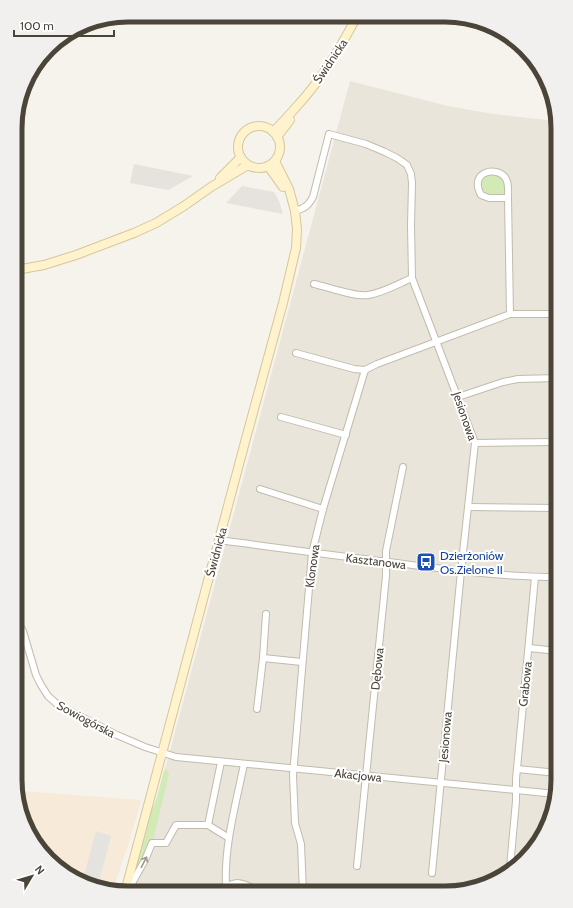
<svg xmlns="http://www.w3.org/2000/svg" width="573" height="908" font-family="Cabin,sans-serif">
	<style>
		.residential { fill: #eae5da }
		.commercial { fill: #f7ead8 }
		.industrial { fill: #e6e2dd }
		.green { fill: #d2eab5 }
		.parking { fill: #e5e3e0 }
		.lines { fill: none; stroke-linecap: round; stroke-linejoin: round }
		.street-casing { stroke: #c2bbae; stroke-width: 8 }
		.secondary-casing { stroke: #d6c79b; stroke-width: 10 }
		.street { stroke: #fff; stroke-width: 6 }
		.secondary { stroke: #fff3cd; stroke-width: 8 }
		.oneway { stroke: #9c9892 }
		.labels { text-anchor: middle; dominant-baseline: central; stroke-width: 4; stroke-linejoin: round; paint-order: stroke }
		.street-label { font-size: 12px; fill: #4b4439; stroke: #fff }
		.transit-label { font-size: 12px; fill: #164399; stroke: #fff; text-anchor: start }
		.rim { fill: none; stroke: #4b4439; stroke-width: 5 }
	</style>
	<rect width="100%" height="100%" fill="#f6f3ec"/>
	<polygon class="residential" points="350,81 448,106 493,114 557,121 558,128 558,788 539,843 489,884 445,893 132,892"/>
	<polygon class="commercial" points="21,791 141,800 130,839 112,892 59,870 24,824 20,806"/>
	<g class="industrial">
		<polygon points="134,164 193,176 168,190 130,183"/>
		<polygon points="242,186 274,192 279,201 283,214 226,203"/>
	</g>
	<g class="green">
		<path d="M487,176C500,174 506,180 505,193C498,198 491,196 484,193L481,182Z"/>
		<path d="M164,770L168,771L169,774L153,840C145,844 145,852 142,860C140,866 136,872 133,878L146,825L157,797Z"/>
	</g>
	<polygon class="parking" points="96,831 111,836 98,886 83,879"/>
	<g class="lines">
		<g class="street-casing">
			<g id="street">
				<path d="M508,198H489L481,195C468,171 498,165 506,179C509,184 508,192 508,198L510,314"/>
				<path d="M295,211C305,208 308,206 313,197L329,134L366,144L385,152L397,158L407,165L411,174L412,183L411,225L412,278L475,443L461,571L432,873"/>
				<path d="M314,284C328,287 354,297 368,295C383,293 398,284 412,278"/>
				<polyline points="296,353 354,369 365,370"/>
				<polyline points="365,370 377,364 510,314 558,314"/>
				<polyline points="458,397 503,382 518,379 558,378"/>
				<polyline points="281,417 346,435"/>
				<polyline points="475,443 558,442"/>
				<polyline points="260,489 323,509"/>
				<polyline points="469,507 558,508"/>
				<path d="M219,540C279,548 338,556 397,563C451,570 504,577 558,577"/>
				<polyline points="15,617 23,631 36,675 41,685 48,696 58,705 117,735 145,747 176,757 556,794"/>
				<polyline points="529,648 558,651"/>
				<polyline points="263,658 302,662"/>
				<polyline points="257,709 263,658 266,614"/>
				<polyline points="517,769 558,773"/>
				<polyline points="208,825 229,838"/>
				<polyline points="357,866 386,576 386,551 403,467"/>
				<polyline points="510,867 516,801 516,779 535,577"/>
				<path d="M226,886C224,845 236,804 244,764"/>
				<polyline points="127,892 145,860 152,843 166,843 176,825 208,825 221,762"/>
				<path d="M218,892C238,878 240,882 260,892"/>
				<polyline points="303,893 301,844 295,823 293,775 312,553 323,509 365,370"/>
			</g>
		</g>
		<g class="secondary-casing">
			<g id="secondary">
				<circle cx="259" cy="147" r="21"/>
				<path d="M273,132C282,123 290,114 298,105C322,79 341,47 357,16"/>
				<polyline points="277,137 290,120"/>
				<polyline points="268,166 283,187"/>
				<polyline points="220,178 241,157"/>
				<polyline points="16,270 44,265 76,255 134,233 156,223 184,206 211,187 248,165"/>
				<polyline points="125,892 245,442 283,303 296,248 297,229 295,211 289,189 275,161"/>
			</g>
		</g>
		<use href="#street" class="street"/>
		<use href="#secondary" class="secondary"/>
	</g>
	<defs><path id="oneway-shaft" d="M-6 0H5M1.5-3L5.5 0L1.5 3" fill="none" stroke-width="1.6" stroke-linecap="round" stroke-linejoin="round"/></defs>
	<use class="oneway" href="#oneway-shaft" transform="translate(144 862) rotate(-63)"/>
	<defs>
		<g id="bus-square" transform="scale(1)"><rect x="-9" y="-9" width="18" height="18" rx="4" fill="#1a4fb4" stroke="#fff"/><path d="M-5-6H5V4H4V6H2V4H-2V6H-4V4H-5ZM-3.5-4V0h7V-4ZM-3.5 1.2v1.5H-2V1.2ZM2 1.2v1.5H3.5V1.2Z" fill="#fff"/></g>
	</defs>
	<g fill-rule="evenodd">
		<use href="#bus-square" x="426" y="562"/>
	</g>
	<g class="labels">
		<g class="street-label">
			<text transform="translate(330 61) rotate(-56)">Świdnicka</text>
			<text transform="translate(465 416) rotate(71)">Jesionowa</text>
			<text transform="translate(216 552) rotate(-75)">Świdnicka</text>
			<text transform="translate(376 561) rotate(7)">Kasztanowa</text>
			<text transform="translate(312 566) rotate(-82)">Klonowa</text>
			<text transform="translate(377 669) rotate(-84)">Dębowa</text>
			<text transform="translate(525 684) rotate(-84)">Grabowa</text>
			<text transform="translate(86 719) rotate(28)">Sowiogórska</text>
			<text transform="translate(445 737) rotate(-85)">Jesionowa</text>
			<text transform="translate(358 775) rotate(6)">Akacjowa</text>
		</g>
		<g class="transit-label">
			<text x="440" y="555">Dzierżoniów<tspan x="440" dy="14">Os.Zielone II</tspan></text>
		</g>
	</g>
	<path d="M0 0H573V908H0ZM128 22H445A106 106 0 0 1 551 128V780A106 106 0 0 1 445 886H128A106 106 0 0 1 22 780V128A106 106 0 0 1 128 22Z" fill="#f1f0ef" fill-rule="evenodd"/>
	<path class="rim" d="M128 22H445A106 106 0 0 1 551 128V780A106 106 0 0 1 445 886H128A106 106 0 0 1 22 780V128A106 106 0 0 1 128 22Z"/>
	<g transform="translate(32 876) rotate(52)" stroke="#ffffff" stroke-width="3" paint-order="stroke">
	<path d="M0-3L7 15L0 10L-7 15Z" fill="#4b4439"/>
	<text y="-6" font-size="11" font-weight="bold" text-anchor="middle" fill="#4b4439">N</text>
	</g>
	<path d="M14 30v6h100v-6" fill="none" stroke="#4b4439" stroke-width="2"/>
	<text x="20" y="30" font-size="12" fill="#4b4439" stroke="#ffffff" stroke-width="3" paint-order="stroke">100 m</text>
</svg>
